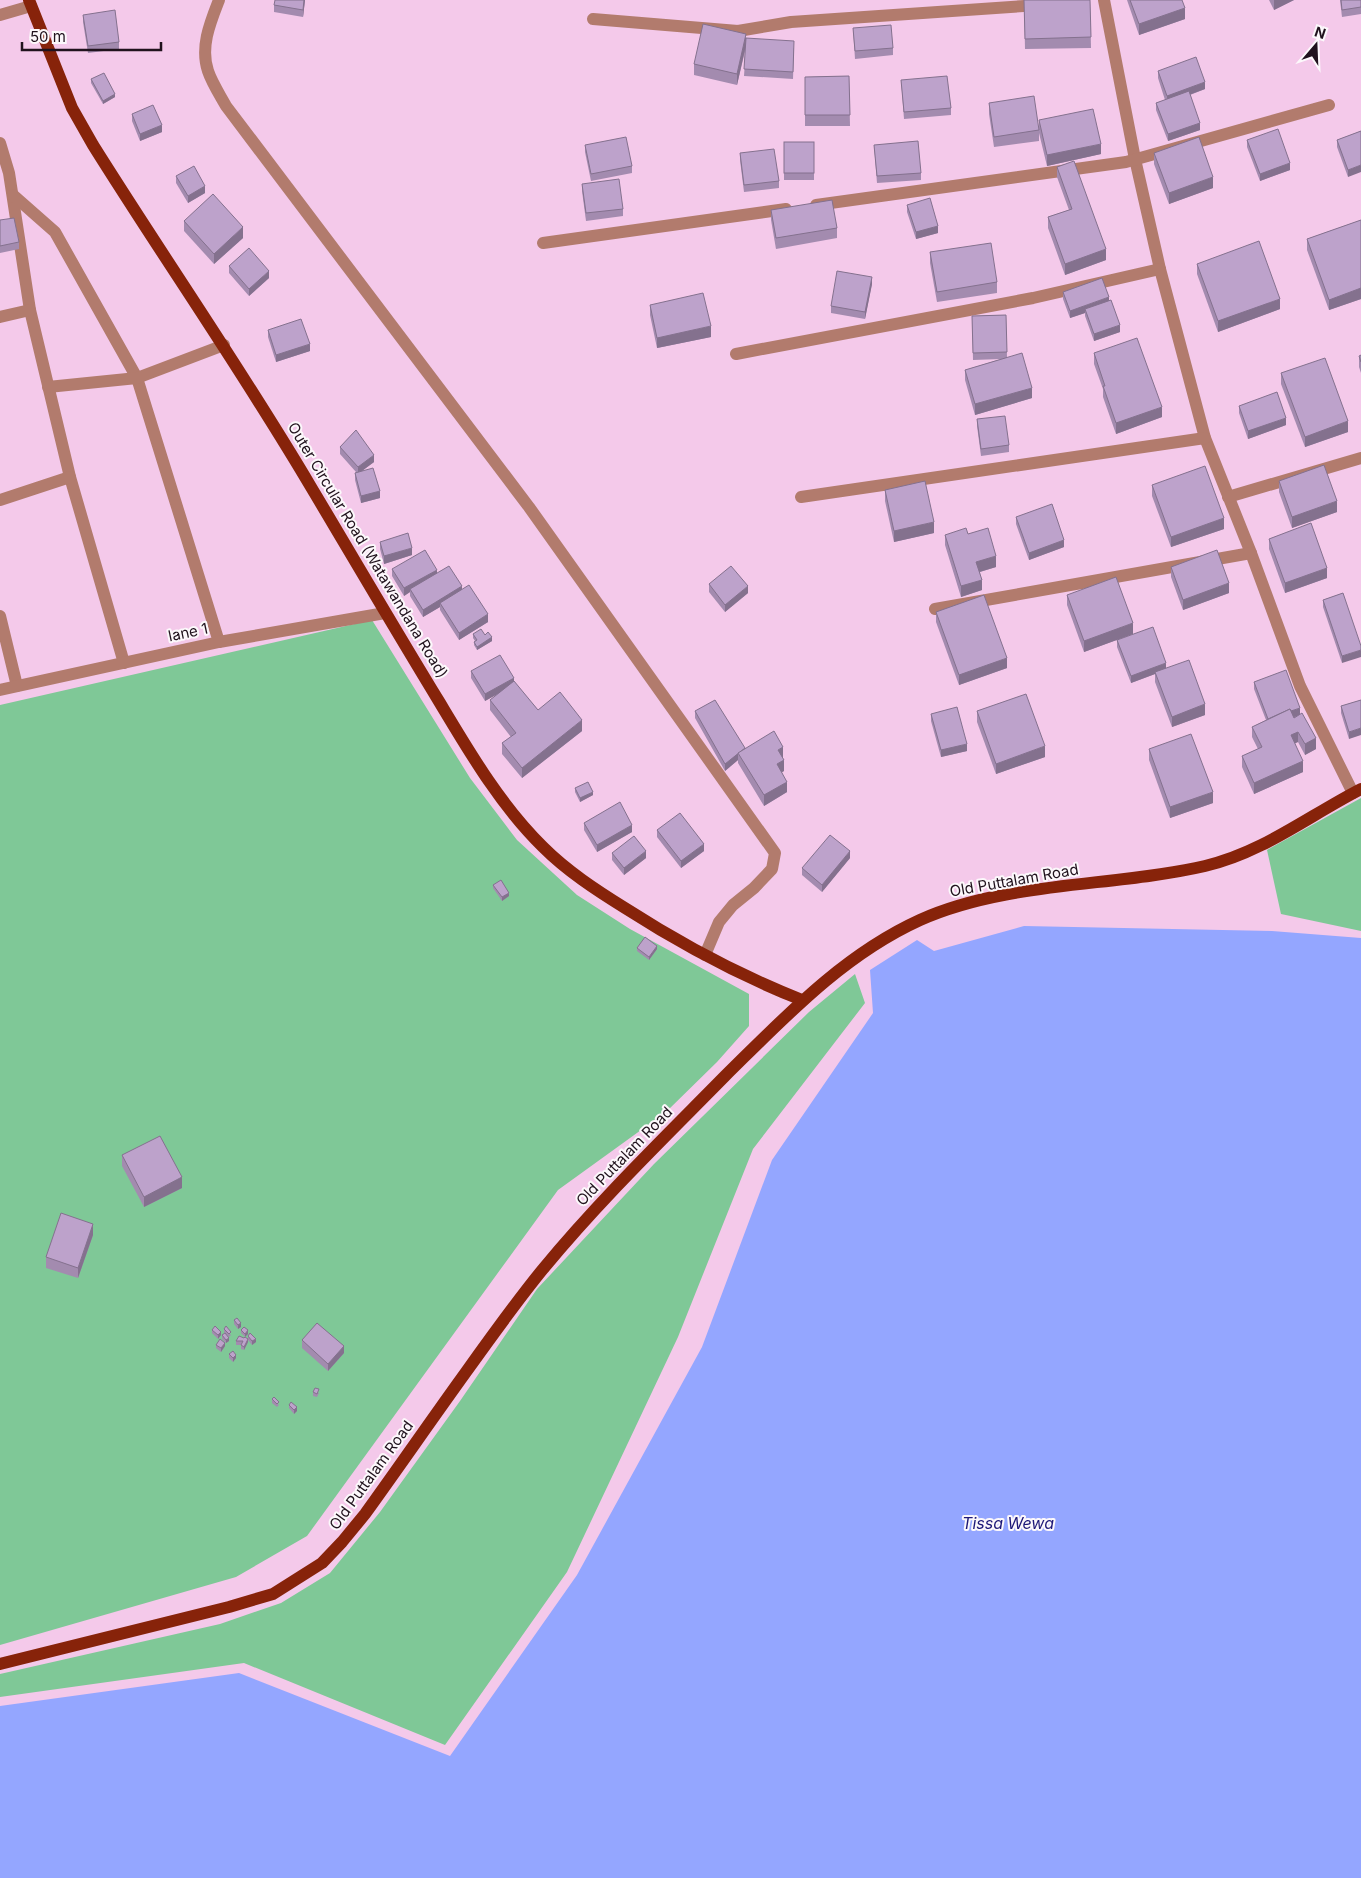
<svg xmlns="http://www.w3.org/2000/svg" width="1361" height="1878" font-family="Inter,sans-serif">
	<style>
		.green { fill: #7fc897 }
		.water { fill: #94a6ff }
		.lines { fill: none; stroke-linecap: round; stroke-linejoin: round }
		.minor { stroke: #b27b6d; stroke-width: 12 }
		.major { stroke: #87230a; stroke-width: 12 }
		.wall { fill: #a38baf }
		.shaded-wall { fill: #84718e }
		.building { fill: #bda2cb; stroke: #84718e }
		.labels { text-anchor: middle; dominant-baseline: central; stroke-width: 4; stroke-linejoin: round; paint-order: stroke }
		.street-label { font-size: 15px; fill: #20121d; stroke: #fcf8fb }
		.water-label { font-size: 16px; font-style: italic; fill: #1d1878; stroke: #fcf8fb }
	</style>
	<rect width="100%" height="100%" fill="#f4c9ea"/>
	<g class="green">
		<polygon points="372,620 470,778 517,840 577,895 630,929 749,994 749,1026 717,1062 666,1112 558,1190 307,1536 236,1577 0,1645 0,705"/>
		<polygon points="1361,798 1361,931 1281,914 1267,850"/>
		<polygon points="855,974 865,1003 753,1149 678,1337 567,1572 445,1745 244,1663 0,1697 0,1674 220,1624 281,1603 330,1573 380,1512 460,1401 537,1289 654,1164 809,1012"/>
	</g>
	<polygon class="water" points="1024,926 1272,931 1361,938 1361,1878 0,1878 0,1706 239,1673 450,1756 577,1575 702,1347 772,1160 873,1013 870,970 917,940 934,951"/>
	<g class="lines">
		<g class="minor">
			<path d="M219,0C210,23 200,47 208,71C212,83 220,95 226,106L529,507L775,853L772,869L754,888L733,905L719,922L705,955"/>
			<polyline points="1104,0 1135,159 1160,269 1205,438 1251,553 1300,686 1353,793"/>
			<polyline points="0,15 31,6"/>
			<polyline points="593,19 738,31 791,22 1039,5"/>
			<polyline points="0,143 9,173 30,310 70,477 124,663"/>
			<polyline points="13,195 55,232 137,378 219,642"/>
			<polyline points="816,205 1126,162 1329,105"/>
			<polyline points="543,243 786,209"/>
			<polyline points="0,317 30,310"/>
			<polyline points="736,354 1033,298 1160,269"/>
			<polyline points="48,387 137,378 224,345"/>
			<polyline points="801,497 1205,438"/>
			<polyline points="1228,497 1361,458"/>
			<polyline points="0,500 70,477"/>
			<polyline points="935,609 1251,553"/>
			<polyline points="0,616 17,686"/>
			<polyline points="0,690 219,642 385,613"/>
		</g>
		<g class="major">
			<path d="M29,0L72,108L93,145C165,260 242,370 311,487C354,559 396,631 440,703C470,753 501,806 543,847C567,871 596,890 625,908C681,944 741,976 802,1000"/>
			<path d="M0,1664L229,1607L273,1594L322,1563L342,1542L365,1514C399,1467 432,1419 466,1372C491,1337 516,1302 543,1269C600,1200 663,1139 725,1076C785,1017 843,955 920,920C1007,881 1114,887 1205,866C1262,853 1310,815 1361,789"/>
		</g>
	</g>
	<g class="wall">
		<polygon points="305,0 303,17 274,12 274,5"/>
		<polygon points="1024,0 1090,0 1091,48 1025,49"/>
		<polygon points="1127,0 1182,0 1185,19 1139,35"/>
		<polygon points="1269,0 1294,0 1274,10"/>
		<polygon points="1340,0 1361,0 1361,14 1342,17"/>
		<polygon points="83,15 119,42 119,49 88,53 83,22"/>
		<polygon points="853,28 893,48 893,55 855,59"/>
		<polygon points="746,38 794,48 793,79 744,76 746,47 737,85 694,75 694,64"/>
		<polygon points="1158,71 1205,89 1190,95 1200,130 1168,141 1156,110 1156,103 1165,100 1158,78"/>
		<polygon points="849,76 850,126 805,126 805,77"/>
		<polygon points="91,79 115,97 103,104 91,83"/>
		<polygon points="901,80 951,108 951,115 904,119"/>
		<polygon points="989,103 1039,127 1039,120 1101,154 1047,166 1039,133 1039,141 994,147 989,114"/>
		<polygon points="132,114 162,132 140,141 132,121"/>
		<polygon points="1361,131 1348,177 1337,147 1337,140"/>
		<polygon points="1247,140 1290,170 1260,181 1247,147"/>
		<rect x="784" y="142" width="30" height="38"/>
		<polygon points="585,145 632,166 632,173 591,181 585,152"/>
		<polygon points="874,145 921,173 921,180 877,183"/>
		<polygon points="740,153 779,181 779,188 744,192 740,160"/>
		<polygon points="1154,153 1213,188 1169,204 1154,164"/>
		<polygon points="1057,167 1106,260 1065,275 1048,228 1048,217 1069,210 1057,177"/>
		<polygon points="176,176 205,193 188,203 176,183"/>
		<polygon points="582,184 623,209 623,216 586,221 582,191"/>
		<polygon points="907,205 938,233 916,239 907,212"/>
		<polygon points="771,210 837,228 837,238 776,249 771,220"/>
		<polygon points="0,220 19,242 19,249 0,253"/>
		<polygon points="1361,220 1361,299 1329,310 1307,250 1307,239"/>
		<polygon points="184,221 243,238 214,264 184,231"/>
		<polygon points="930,252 997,282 997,293 937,302 930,263"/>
		<polygon points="1197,264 1280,309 1218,332 1197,274"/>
		<polygon points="229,266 269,278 249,296 229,273"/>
		<polygon points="872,284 865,319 831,313 831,306"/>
		<polygon points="1063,292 1120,332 1094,341 1085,316 1085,313 1070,318 1063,299"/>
		<polygon points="650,305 711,337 657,348 650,315"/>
		<polygon points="1006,315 1007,358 1032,398 975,415 965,380 965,370 1001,359 973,360 972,316"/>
		<polygon points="268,330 310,351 276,362 268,337"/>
		<polygon points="1094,353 1162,417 1116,434 1103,397 1103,389 1094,364"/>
		<polygon points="1361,355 1361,373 1359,367 1359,356"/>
		<polygon points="1281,373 1348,432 1305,447 1281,384"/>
		<polygon points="1239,406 1286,425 1248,439 1239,413"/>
		<polygon points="977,419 1009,445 1009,452 981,456 977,426"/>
		<polygon points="340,447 374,462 363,470 380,498 361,503 355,480 355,473 356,472 340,454"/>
		<polygon points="1279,481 1337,512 1292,528 1279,492"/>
		<polygon points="1152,485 1224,529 1171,547 1152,496"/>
		<polygon points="885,490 934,533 894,542 885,501"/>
		<polygon points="1016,517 1064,547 1029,560 1016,524"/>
		<polygon points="968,534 996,567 980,572 982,590 961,597 945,545 945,535"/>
		<polygon points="1269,539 1327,578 1285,593 1269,549"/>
		<polygon points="380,542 412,555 384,564 380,549"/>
		<polygon points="1171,567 1229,593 1183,610 1171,577"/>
		<polygon points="392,569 437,574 462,590 488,622 459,640 440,610 440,607 423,617 410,596 410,592 404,596 392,576"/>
		<polygon points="709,584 748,593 725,612 709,592"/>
		<polygon points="1343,593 1342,663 1323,607 1323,600"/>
		<polygon points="1067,595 1133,634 1084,652 1067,605"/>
		<polygon points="936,612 1007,668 959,685 936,622"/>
		<polygon points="473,634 485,635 492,641 477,650 474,645 474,642 475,641 473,638"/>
		<polygon points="1117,640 1166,668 1205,715 1172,727 1155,682 1155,674 1131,683 1117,647"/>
		<polygon points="471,671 514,682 538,710 582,731 522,778 502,754 502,743 511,737 490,710 490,700 497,694 485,701 471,678"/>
		<polygon points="1254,682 1300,714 1316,749 1305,755 1298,742 1295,743 1303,772 1254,794 1242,767 1242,756 1258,749 1252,737 1252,727 1266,720 1254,689"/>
		<polygon points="1361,700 1349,739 1341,713 1341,706"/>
		<polygon points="695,711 745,749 783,757 783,758 784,771 782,772 787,792 764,806 738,763 738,760 725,771 695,718"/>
		<polygon points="977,711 1045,757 996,774 977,722"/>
		<polygon points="931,714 967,751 941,757 931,721"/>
		<polygon points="1149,749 1213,803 1170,818 1149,760"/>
		<polygon points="575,788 593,795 580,802 575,792"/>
		<polygon points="584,823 632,832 597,852 584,830"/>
		<polygon points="657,830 704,851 681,868 657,837"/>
		<polygon points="612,853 646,858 624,875 612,860"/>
		<polygon points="850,858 822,892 802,875 802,868"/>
		<polygon points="493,885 509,896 502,901 493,888"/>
		<polygon points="637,948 657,949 649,960 637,951"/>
		<polygon points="122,1155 182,1188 144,1207 122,1166"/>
		<polygon points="93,1235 78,1278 46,1268 46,1257"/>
		<polygon points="234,1320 241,1327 238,1329 234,1324"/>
		<polygon points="224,1329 231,1335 229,1337 224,1332"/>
		<polygon points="212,1330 221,1335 218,1339 212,1333"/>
		<polygon points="241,1330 248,1334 245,1337 241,1333"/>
		<polygon points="222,1335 229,1341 226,1343 222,1339"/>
		<polygon points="248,1336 256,1342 252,1345 248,1340 248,1342 244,1350 241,1349 241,1345 236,1345 236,1341 244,1338 248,1338"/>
		<polygon points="302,1340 344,1353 328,1371 302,1348"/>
		<polygon points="216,1345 225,1346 221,1352 216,1348"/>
		<polygon points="229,1354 236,1358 233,1362 229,1358"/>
		<polygon points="313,1392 319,1393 317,1397 313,1396"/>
		<polygon points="272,1399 279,1405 277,1407 272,1403"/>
		<polygon points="289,1405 297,1411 294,1414 289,1408"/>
	</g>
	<g class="shaded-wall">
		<polygon points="304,0 305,0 303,17 303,10"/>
		<polygon points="1274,0 1294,0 1274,10"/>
		<polygon points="1185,8 1185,19 1139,35 1139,24"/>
		<polygon points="746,34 746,45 737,85 737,74"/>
		<polygon points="1205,82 1205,89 1167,103 1167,96"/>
		<polygon points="115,94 115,97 103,104 103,101"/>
		<polygon points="1200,123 1200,130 1168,141 1168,134"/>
		<polygon points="162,125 162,132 140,141 140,134"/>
		<polygon points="1101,144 1101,154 1047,166 1047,155"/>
		<polygon points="1290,163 1290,170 1260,181 1260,174"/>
		<polygon points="1361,165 1361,172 1348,177 1348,170"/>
		<polygon points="1213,177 1213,188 1169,204 1169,193"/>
		<polygon points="205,186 205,193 188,203 188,196"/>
		<polygon points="938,226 938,233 916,239 916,232"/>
		<polygon points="243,227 243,238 214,264 214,254"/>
		<polygon points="1106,249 1106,260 1065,275 1065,264"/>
		<polygon points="269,271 269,278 249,296 249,289"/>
		<polygon points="872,277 872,284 865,319 865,312"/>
		<polygon points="1361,288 1361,299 1329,310 1329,300"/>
		<polygon points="1109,297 1109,304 1085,309 1085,313 1070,318 1070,311"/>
		<polygon points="1280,299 1280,309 1218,332 1218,321"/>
		<polygon points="1120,325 1120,332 1094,341 1094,334"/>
		<polygon points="711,326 711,337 657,348 657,338"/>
		<polygon points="310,344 310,351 276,362 276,355"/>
		<polygon points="1032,388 1032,398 975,415 975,404"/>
		<polygon points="1162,407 1162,417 1116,434 1116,423"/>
		<polygon points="1286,418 1286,425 1248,439 1248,431"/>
		<polygon points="1348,421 1348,432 1305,447 1305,437"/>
		<polygon points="374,455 374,462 358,474 358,467"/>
		<polygon points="380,491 380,498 361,503 361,496"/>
		<polygon points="1337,501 1337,512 1292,528 1292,517"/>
		<polygon points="1224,518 1224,529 1171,547 1171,537"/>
		<polygon points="934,522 934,533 894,542 894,531"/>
		<polygon points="1064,540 1064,547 1029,560 1029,553"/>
		<polygon points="412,548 412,555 384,564 384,556"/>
		<polygon points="996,556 996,567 976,573 976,562"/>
		<polygon points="1327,568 1327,578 1285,593 1285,583"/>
		<polygon points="437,570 437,577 410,589 410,592 404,596 404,588"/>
		<polygon points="982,580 982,590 961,597 961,586"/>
		<polygon points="1229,583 1229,593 1183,610 1183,600"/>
		<polygon points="462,586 462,594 440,603 440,607 423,617 423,610"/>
		<polygon points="748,586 748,593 725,612 725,605"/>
		<polygon points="488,614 488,622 459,640 459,633"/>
		<polygon points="1133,623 1133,634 1084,652 1084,641"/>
		<polygon points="492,637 492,641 477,650 477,647"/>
		<polygon points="1361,650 1361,657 1342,663 1342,656"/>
		<polygon points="1007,658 1007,668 959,685 959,675"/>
		<polygon points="1166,663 1166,670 1155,672 1155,674 1131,683 1131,676"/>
		<polygon points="514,678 514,685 485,701 485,694"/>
		<polygon points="1205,704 1205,715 1172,727 1172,717"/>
		<polygon points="1300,708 1300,715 1268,726 1268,719"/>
		<polygon points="582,720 582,731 522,778 522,768"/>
		<polygon points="1361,728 1361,735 1349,739 1349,732"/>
		<polygon points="1298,732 1298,742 1291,745 1291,735"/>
		<polygon points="1316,738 1316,749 1305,755 1305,744"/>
		<polygon points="967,744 967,751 941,757 941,750"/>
		<polygon points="1045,746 1045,757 996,774 996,764"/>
		<polygon points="783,747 783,757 778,760 778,750"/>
		<polygon points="738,753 738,760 725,771 725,764"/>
		<polygon points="784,760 784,771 777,775 777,764"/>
		<polygon points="1303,761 1303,772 1254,794 1254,783"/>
		<polygon points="787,782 787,792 764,806 764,795"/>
		<polygon points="593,792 593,795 580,802 580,798"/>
		<polygon points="1213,792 1213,803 1170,818 1170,807"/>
		<polygon points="632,825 632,832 597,852 597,845"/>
		<polygon points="704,844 704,851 681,868 681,861"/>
		<polygon points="646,851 646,858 624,875 624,868"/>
		<polygon points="850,851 850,858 822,892 822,885"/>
		<polygon points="509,893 509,896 502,901 502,897"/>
		<polygon points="657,946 657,949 649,960 649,957"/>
		<polygon points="182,1177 182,1188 144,1207 144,1197"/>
		<polygon points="93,1224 93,1235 78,1278 78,1268"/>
		<polygon points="241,1323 241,1327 238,1329 238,1325"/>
		<polygon points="248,1330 248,1334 245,1337 245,1334"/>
		<polygon points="221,1332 221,1335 218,1339 218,1335"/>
		<polygon points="229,1338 229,1341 226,1343 226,1340"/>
		<polygon points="248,1339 248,1342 244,1350 244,1347"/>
		<polygon points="256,1339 256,1342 252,1345 252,1341"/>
		<polygon points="225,1343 225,1346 221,1352 221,1348"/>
		<polygon points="344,1346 344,1353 328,1371 328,1364"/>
		<polygon points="236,1355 236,1358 233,1362 233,1358"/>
		<polygon points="297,1407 297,1411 294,1414 294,1410"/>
	</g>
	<g class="building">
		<polygon points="275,0 304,0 303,10 274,5"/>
		<polygon points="1024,0 1090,0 1091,37 1025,39"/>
		<polygon points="1130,0 1182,0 1185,8 1139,24"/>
		<polygon points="1341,0 1361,0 1361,7 1342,10"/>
		<polygon points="115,10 119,42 88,46 83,15"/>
		<polygon points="703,24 746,34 737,74 694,64"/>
		<polygon points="891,25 893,48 855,51 853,28"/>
		<polygon points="746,38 794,41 793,72 744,69"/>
		<polygon points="1196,57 1205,82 1167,96 1158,71"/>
		<polygon points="104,73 115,94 103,101 91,79"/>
		<polygon points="849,76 850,115 805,115 805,77"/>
		<polygon points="947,76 951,108 904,112 901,80"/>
		<polygon points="1189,91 1200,123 1168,134 1156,103"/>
		<polygon points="1034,96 1039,130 994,137 989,103"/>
		<polygon points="153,105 162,125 140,134 132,114"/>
		<polygon points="1093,109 1101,144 1047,155 1039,120"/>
		<polygon points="1278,129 1290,163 1260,174 1247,140"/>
		<polygon points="1361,131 1361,165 1348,170 1337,140"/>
		<polygon points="626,137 632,166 591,174 585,145"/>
		<polygon points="1199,137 1213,177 1169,193 1154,153"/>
		<polygon points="918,141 921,173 877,176 874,145"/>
		<rect x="784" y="142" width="30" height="31"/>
		<polygon points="774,149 779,181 744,185 740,153"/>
		<polygon points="1074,161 1106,249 1065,264 1048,217 1072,209 1057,167"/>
		<polygon points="194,166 205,186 188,196 176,176"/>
		<polygon points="619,179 623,209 586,213 582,184"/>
		<polygon points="213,194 243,227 214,254 184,221"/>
		<polygon points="930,198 938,226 916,232 907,205"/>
		<polygon points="832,200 837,228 776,238 771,210"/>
		<polygon points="14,218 19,242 0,246 0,220"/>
		<polygon points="1361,220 1361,288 1329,300 1307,239"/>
		<polygon points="1259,241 1280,299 1218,321 1197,264"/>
		<polygon points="991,243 997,282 937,292 930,252"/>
		<polygon points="249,248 269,271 249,289 229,266"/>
		<polygon points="837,271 872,277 865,312 831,306"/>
		<polygon points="1102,278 1109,297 1070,311 1063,292"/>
		<polygon points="703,293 711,326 657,338 650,305"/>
		<polygon points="1111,300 1120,325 1094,334 1085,309"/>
		<polygon points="1006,315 1007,352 973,353 972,316"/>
		<polygon points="301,319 310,344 276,355 268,330"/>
		<polygon points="1137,338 1162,407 1116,423 1103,386 1105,386 1094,353"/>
		<polygon points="1022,353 1032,388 975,404 965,370"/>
		<polygon points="1361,355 1361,362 1359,356"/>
		<polygon points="1325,358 1348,421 1305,437 1281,373"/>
		<polygon points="1277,392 1286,418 1248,431 1239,406"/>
		<polygon points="1005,416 1009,445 981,449 977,419"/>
		<polygon points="356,430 374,455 358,467 340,447"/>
		<polygon points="1324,465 1337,501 1292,517 1279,481"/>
		<polygon points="1205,466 1224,518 1171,537 1152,485"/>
		<polygon points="373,468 380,491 361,496 355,473"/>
		<polygon points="925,481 934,522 894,531 885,490"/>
		<polygon points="1052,504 1064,540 1029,553 1016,517"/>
		<polygon points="1311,523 1327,568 1285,583 1269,539"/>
		<polygon points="966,528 968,534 988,528 996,556 976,562 982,580 961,586 945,535"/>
		<polygon points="408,533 412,548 384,556 380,542"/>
		<polygon points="425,550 437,570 404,588 392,569"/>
		<polygon points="1217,550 1229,583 1183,600 1171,567"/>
		<polygon points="449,566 462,586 423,610 410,589"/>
		<polygon points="731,566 748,586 725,605 709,584"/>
		<polygon points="1116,577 1133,623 1084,641 1067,595"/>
		<polygon points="469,585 488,614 459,633 440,603"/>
		<polygon points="1343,593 1361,646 1361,650 1342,656 1323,600"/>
		<polygon points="984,595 1007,658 959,675 936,612"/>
		<polygon points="1153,627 1166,663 1131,676 1117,640"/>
		<polygon points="481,629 485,635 488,632 492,637 477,647 474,642 477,640 473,634"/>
		<polygon points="500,655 514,678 485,694 471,671"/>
		<polygon points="1189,660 1205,704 1172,717 1155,672"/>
		<polygon points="1286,670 1300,708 1291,711 1290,709 1268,719 1254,682"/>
		<polygon points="514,681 538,710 560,692 582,720 522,768 502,743 516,733 490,700"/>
		<polygon points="1026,694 1045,746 996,764 977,711"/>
		<polygon points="715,700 745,748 725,764 695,711"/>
		<polygon points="1361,700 1361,728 1349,732 1341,706"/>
		<polygon points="957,707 967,744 941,750 931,714"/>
		<polygon points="1290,709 1294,718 1302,713 1316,738 1305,744 1298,732 1291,735 1303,761 1254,783 1242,756 1262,747 1252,727"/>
		<polygon points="774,731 783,747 778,750 784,760 777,764 787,782 764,795 738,753"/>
		<polygon points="1191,734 1213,792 1170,807 1149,749"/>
		<polygon points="588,782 593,792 580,798 575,788"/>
		<polygon points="620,802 632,825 597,845 584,823"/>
		<polygon points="680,813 704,844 681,861 657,830"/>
		<polygon points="830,835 850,851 822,885 802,868"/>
		<polygon points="634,836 646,851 624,868 612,853"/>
		<polygon points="501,880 509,893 502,897 493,885"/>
		<polygon points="645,937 657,946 649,957 637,948"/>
		<polygon points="160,1136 182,1177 144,1197 122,1155"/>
		<polygon points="61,1213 93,1224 78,1268 46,1257"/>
		<polygon points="237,1318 241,1323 238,1325 234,1320"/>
		<polygon points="317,1323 344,1346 328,1364 302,1340"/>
		<polygon points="215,1326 221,1332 218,1335 212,1330"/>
		<polygon points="226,1326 231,1332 229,1334 224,1329"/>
		<polygon points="244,1327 248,1330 245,1334 241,1330"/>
		<polygon points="225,1333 229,1338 226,1340 222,1335"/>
		<polygon points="250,1333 256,1339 252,1341 248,1336"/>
		<polygon points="239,1336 244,1338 245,1337 248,1339 244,1347 241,1345 243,1341 236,1341"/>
		<polygon points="220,1339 225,1343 221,1348 216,1345"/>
		<polygon points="233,1351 236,1355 233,1358 229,1354"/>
		<polygon points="315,1388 319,1389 317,1394 313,1392"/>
		<polygon points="274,1397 279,1402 277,1404 272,1399"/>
		<polygon points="291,1402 297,1407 294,1410 289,1405"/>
	</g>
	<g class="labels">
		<g class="street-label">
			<text transform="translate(368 550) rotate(59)">Outer Circular Road (Watawandana Road)</text>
			<text transform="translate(188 632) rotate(-12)">lane 1</text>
			<text transform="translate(1014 880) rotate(-10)">Old Puttalam Road</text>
			<text transform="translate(624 1156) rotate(-46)">Old Puttalam Road</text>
			<text transform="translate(371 1475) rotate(-54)">Old Puttalam Road</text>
		</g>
		<g class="water-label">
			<text x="1008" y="1523">Tissa Wewa</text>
		</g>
	</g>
	<g transform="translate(1316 45) rotate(19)" stroke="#fcf8fb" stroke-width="4" paint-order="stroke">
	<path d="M0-4L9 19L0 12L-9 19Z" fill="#20121d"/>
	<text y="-8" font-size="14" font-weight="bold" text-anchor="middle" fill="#20121d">N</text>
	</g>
	<path d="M22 42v8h139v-8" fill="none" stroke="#20121d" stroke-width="2.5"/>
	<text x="30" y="42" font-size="15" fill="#20121d" stroke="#fcf8fb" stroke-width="4" paint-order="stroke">50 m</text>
</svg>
